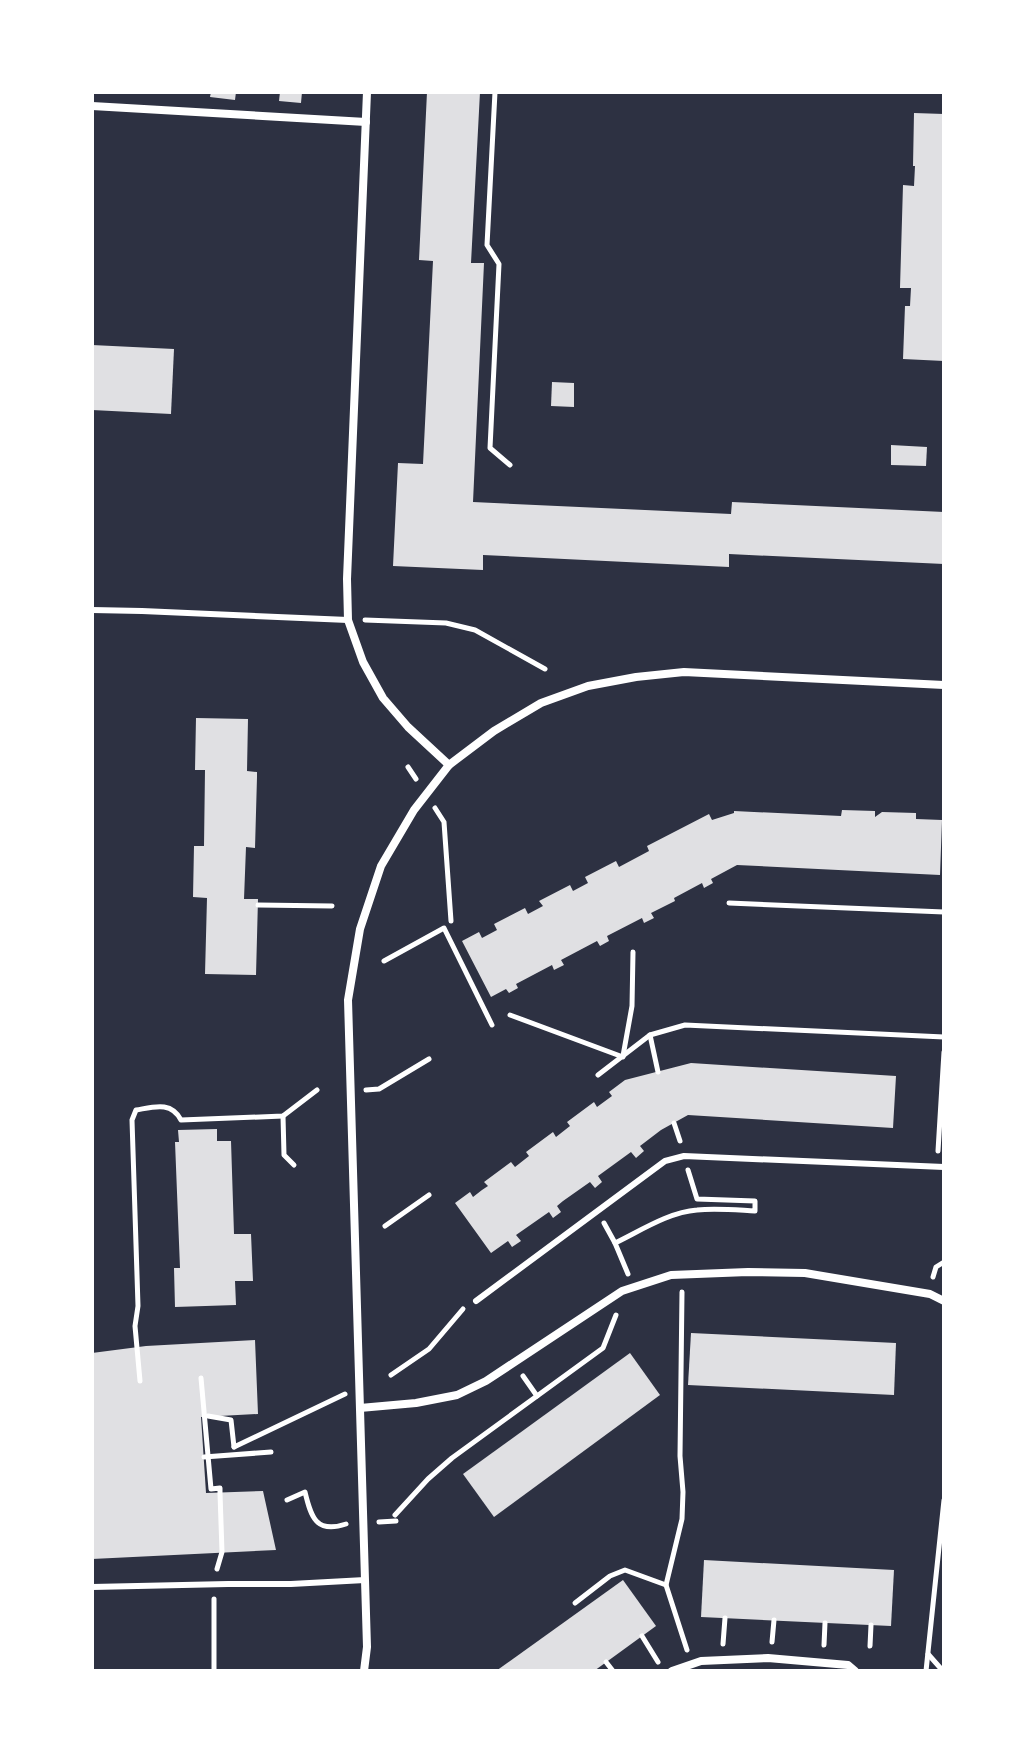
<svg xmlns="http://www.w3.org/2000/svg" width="1036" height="1763" font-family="'Alegreya Sans',sans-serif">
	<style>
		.building { fill: #e0e0e3 }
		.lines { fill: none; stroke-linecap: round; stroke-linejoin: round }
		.path { stroke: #fff; stroke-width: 5 }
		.service { stroke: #fff; stroke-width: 6 }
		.minor { stroke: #fff; stroke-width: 8 }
	</style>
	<rect width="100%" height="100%" fill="#2d3142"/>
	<g class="building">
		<polygon points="211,92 236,92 235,100 210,97"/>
		<polygon points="280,92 302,92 301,103 279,101"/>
		<polygon points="427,92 480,92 471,263 484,263 473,502 731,514 732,502 944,512 944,564 729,554 729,567 483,555 483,570 393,566 398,463 423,464 433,261 419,260"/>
		<polygon points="914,113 944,114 944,361 903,359 905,306 910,306 911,288 900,288 903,185 914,186 915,166 913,166"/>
		<polygon points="92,345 174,349 171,414 92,410"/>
		<polygon points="552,382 574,383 574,407 551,406"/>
		<polygon points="891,445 927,447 926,466 891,465"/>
		<polygon points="196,718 248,719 247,771 257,772 257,777 255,848 246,847 244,899 258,899 256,975 205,974 207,898 193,897 194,846 204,846 205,770 195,770"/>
		<polygon points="842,810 875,811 875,817 882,812 916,813 916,819 942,820 940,875 737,865 711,879 713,883 704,888 702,883 674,898 675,901 651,913 654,918 644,923 642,918 607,936 609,941 600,946 597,941 561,960 564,965 554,970 552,965 516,984 518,988 509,993 506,989 491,997 462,941 479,932 482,938 497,930 494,924 525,908 528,914 543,906 539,901 570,885 573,891 588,883 585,877 616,861 619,867 649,851 647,846 709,814 712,820 734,813 734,811 841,816"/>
		<polygon points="691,1063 896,1076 893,1128 688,1115 661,1130 640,1146 644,1151 636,1158 631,1152 598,1176 602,1182 595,1188 590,1182 563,1201 557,1206 561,1212 553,1218 549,1212 516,1235 521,1241 512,1247 508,1241 491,1253 455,1203 470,1192 473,1197 482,1190 488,1186 484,1182 511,1162 515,1167 529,1156 526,1152 553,1132 556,1137 570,1126 567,1122 594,1102 597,1107 612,1096 609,1092 625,1080"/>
		<polygon points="217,1129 217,1141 231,1141 234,1234 251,1234 253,1281 235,1281 236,1305 175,1307 174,1268 180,1268 175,1142 179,1142 178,1130"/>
		<polygon points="691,1333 896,1343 894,1395 688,1385"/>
		<polygon points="255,1340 258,1414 201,1417 206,1493 263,1491 276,1550 92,1559 92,1353 146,1346"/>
		<polygon points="630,1353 660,1395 494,1517 463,1474"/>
		<polygon points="704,1560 894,1570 891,1626 701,1617"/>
		<polygon points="623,1580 656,1626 594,1671 496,1671"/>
	</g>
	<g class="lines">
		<g class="path">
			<polyline points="495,92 487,245 499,264 490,448 510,465"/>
			<polyline points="365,620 446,623 475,630 545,669"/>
			<polyline points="408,767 416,779"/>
			<polyline points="435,808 444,822 451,921"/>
			<polyline points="729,903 944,912"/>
			<polyline points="258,905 332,906"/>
			<polyline points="384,961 444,928 492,1025"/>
			<polyline points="510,1015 623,1057"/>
			<polyline points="650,1035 658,1072"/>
			<polyline points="623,1056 632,1006 633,952"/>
			<polyline points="598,1075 650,1035 685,1025 944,1037"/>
			<polyline points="366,1090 379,1089 429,1059"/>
			<polyline points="283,1116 284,1155 294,1165"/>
			<polyline points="674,1123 680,1141"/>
			<polyline points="938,1151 944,1052"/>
			<polyline points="604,1223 615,1243"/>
			<polyline points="385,1226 429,1195"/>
			<path d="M628,1274L615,1243C640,1231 669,1212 697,1210C716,1208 736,1210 755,1211V1201L697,1199L688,1170"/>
			<polyline points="933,1277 936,1267 944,1262"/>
			<polyline points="682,1292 680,1456 683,1492 682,1519 666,1585 687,1650"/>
			<polyline points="391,1375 429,1349 463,1309"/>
			<polyline points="523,1376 537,1396"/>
			<polyline points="201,1378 211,1489 220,1488 220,1493 222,1552 217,1569"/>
			<path d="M140,1381L135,1326L138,1306L132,1120L136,1110C154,1107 171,1101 181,1120L283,1116L317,1090"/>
			<polyline points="208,1416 231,1420 234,1447"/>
			<polyline points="234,1447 345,1394"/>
			<polyline points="204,1457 271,1452"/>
			<path d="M287,1500L305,1492C311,1517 316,1534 346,1524"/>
			<polyline points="395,1515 428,1479 452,1458 603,1348 616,1315"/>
			<polyline points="379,1522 396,1521"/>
			<polyline points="214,1599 214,1671"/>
			<polyline points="575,1603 610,1576 625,1570 666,1585"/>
			<polyline points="642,1636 658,1662"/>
			<polyline points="772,1642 774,1620"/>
			<polyline points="723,1644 725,1618"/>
			<polyline points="824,1645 825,1623"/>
			<polyline points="870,1646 871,1625"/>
			<polyline points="928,1654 943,1671"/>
			<polyline points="606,1662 613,1671"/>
			<polyline points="926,1671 944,1500"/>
		</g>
		<g class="service">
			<polyline points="92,610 142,611 348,620"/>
			<polyline points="476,1301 665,1161 684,1156 944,1167"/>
			<polyline points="92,1587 228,1584 291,1584 365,1580"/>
		</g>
		<g class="minor">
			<polyline points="367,92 347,579 348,620 363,662 383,698 408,727 449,765"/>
			<polyline points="92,106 366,122"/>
			<polyline points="360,1408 416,1403 457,1395 486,1381 622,1291 671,1275 748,1272 805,1273 930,1294 944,1301"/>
			<polyline points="364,1671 367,1647 365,1580 348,1000 360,929 381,866 414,810 449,765 494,731 541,703 588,686 636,677 684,672 944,685"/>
			<polyline points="672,1671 701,1661 768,1658 848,1665 855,1671"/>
		</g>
	</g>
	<rect width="1036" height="1763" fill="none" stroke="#ffffff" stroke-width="188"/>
</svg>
